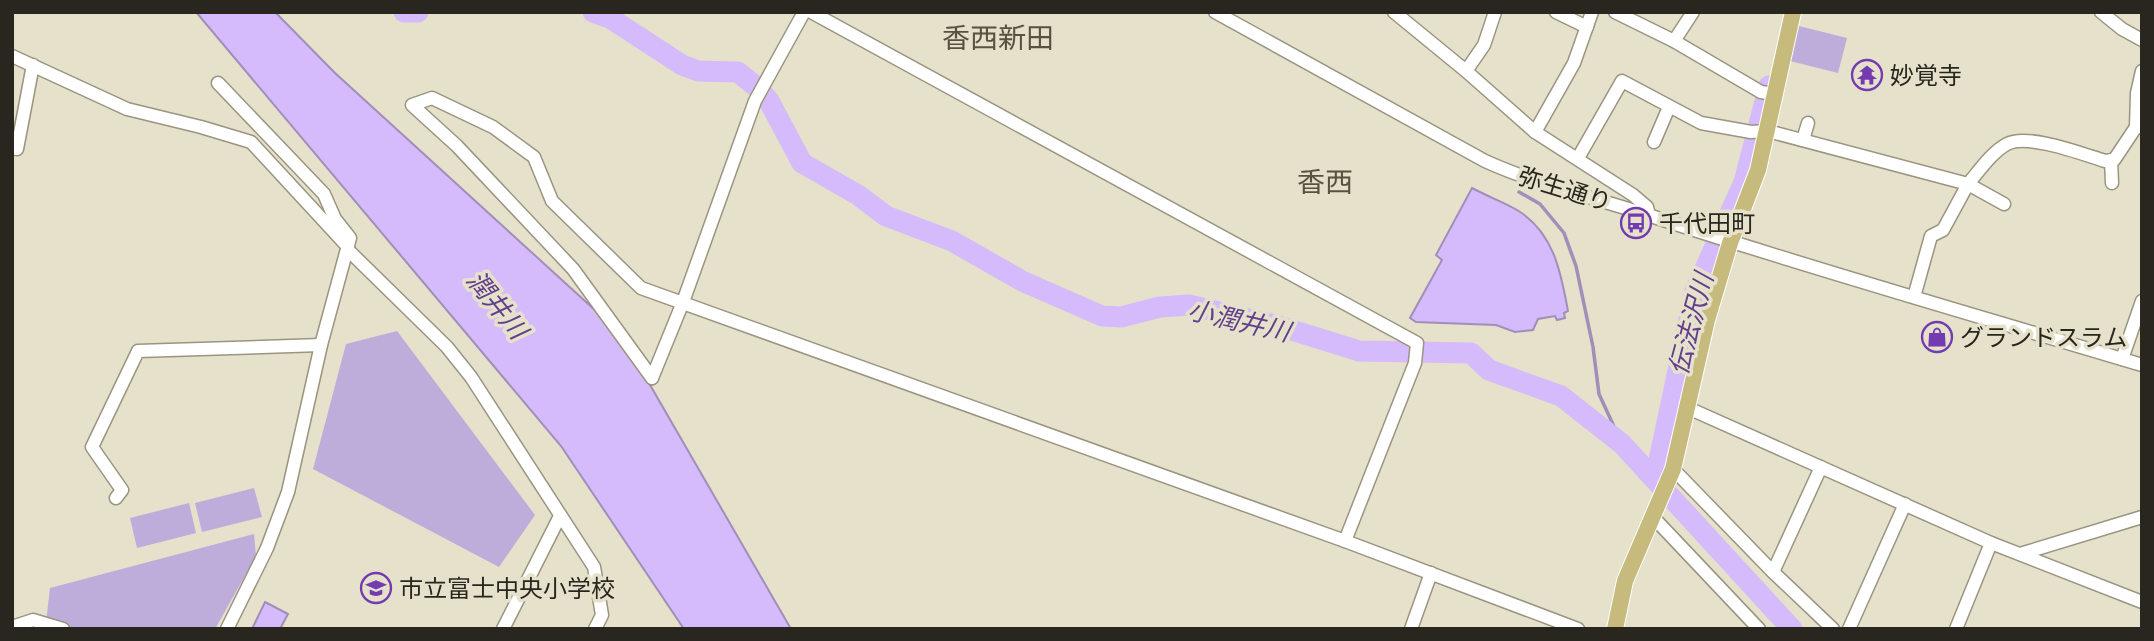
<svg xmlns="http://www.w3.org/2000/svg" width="2154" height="641" font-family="Jost,'Noto Sans JP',sans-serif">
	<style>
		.green { fill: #beadda }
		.water { fill: #d5bbfc; stroke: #a18eb9; stroke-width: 2 }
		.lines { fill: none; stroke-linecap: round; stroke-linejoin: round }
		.stream { stroke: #a18eb9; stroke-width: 3.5 }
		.river { stroke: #d5bbfc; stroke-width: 21 }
		.minor-casing { stroke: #999580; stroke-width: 15 }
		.major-casing { stroke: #fff; stroke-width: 18 }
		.minor { stroke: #fff; stroke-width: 12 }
		.major { stroke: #c6ba7c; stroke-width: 16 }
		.labels { text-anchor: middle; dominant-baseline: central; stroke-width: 7; stroke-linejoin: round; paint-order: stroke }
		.poi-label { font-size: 24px; fill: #28261e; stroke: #e5e1cb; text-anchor: start }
		.street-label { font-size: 24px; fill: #28261e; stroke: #e5e1cb }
		.water-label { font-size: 26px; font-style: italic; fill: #63408c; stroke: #e5e1cb }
		.quarter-label { font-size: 28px; fill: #575340; stroke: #e5e1cb }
	</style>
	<rect width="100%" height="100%" fill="#e5e1cb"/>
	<g class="green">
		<polygon points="1795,25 1847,38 1838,73 1786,60"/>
		<polygon points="397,331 535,515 499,567 313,469 346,344"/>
		<polygon points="254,488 262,517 202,532 195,503"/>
		<polygon points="189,503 196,533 137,548 130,518"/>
		<polygon points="254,534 256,556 215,629 70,629 46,623 50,588"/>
	</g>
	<g class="water">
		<polygon points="196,12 275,12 335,73 620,333 791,629 684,629 561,446"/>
		<path d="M1472,188C1487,196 1503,202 1517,210C1554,232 1561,273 1568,311L1564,313L1565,318L1557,320L1555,316L1538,319L1533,330L1515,332L1496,325L1416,322L1410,318L1442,260L1436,255Z"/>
		<polygon points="265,602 288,614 280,629 252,629"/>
	</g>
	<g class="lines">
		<polyline class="stream" points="1519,192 1540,204 1564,233 1576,266 1593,347 1599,394 1622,444"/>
		<g class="river">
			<polyline points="404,12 418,12"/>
			<polyline points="593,12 610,18 682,65 698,71 738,72 759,89 769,101 802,163 858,195 886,216 952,241 1022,281 1102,316 1121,317 1160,307 1189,305 1282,327 1359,351 1471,353 1489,370 1561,396 1622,444 1792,629"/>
			<polyline points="1655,479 1695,291 1744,182 1769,86"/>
		</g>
		<g class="minor-casing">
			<g id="minor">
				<polyline points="811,12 1417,343 1415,363 1345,541"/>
				<path d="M1215,12L1485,161C1538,185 1596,198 1651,216C1813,269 1978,316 2142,365"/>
				<polyline points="1394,12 1466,71 1535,132 1633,195 1647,207 1649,215"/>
				<polyline points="1556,12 1587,27"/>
				<polyline points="1615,12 1674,41 1761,92 1774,94"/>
				<polyline points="2101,12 2122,29 2142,40"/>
				<polyline points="1674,41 1693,12"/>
				<polyline points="12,56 127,109 201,127 251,142 348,247"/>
				<polyline points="1466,71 1484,45 1495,12"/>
				<polyline points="2142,71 2137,93 2136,127 2142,127"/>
				<polyline points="218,83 324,194 335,219 350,238 321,345 288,492 267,548 227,629"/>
				<polyline points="1535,132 1574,63 1592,12"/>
				<polyline points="1803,140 1808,123"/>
				<polyline points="1654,142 1669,107"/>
				<polyline points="12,148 17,149 33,65"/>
				<path d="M1578,158L1622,81L1701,123L1751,132L1768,131L1968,184C1979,171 1992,152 2007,144C2028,133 2082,154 2105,161L2114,160L2136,127"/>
				<polyline points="2111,160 2112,183"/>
				<polyline points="348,250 447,347 471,377 594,567 602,615 595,629"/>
				<polyline points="1914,297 1931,236 1943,230 1968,184 2004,204"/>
				<polyline points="2122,359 2142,301"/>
				<polyline points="652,378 573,269 457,146 412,105 432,98 493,127 534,157 552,201 641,288 1345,541 1578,629"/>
				<polyline points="652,378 683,302 755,101 804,12"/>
				<polyline points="1688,408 1991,543 2142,602"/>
				<polyline points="1673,469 1773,572 1833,629"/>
				<polyline points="116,498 122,490 92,447 138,351 321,345"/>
				<polyline points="1653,517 1759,629"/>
				<polyline points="2020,554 2142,517"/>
				<polyline points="1773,572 1821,467"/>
				<polyline points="12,627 33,620 63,629"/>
				<polyline points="503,629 560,516"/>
				<polyline points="1411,629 1431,573"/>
				<polyline points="1849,629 1905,504"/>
				<polyline points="1956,629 1991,543"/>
			</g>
		</g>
		<g class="major-casing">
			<polyline id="major" points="1615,629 1625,581 1673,469 1707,320 1730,243 1758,170 1793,12"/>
		</g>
		<use href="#minor" class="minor"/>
		<use href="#major" class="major"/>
	</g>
	<defs>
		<g id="temple-ring" transform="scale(1.575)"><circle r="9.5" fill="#e5e1cb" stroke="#743ab0" stroke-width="1.5"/><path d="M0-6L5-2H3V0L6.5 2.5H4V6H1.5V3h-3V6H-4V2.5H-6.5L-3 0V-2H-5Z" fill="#743ab0"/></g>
		<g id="bus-ring" transform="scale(1.575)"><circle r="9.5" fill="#e5e1cb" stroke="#743ab0" stroke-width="1.5"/><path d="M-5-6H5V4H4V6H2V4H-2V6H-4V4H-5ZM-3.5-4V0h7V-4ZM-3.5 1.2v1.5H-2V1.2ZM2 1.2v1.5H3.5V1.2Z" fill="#743ab0"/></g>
		<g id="shop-ring" transform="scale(1.575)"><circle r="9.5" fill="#e5e1cb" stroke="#743ab0" stroke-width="1.5"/><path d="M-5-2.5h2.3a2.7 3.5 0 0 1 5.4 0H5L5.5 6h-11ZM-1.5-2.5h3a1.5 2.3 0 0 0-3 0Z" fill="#743ab0"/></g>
		<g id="school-ring" transform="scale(1.575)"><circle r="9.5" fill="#e5e1cb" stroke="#743ab0" stroke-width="1.5"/><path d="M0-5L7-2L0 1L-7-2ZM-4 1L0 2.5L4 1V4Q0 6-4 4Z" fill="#743ab0"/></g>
	</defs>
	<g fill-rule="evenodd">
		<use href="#temple-ring" x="1867" y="75"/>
		<use href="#bus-ring" x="1636" y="223"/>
		<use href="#shop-ring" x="1937" y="337"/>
		<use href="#school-ring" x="376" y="588"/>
	</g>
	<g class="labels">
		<g class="poi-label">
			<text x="1890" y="75">妙覚寺</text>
			<text x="1659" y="223">千代田町</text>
			<text x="1960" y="337">グランドスラム</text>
			<text x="399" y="588">市立富士中央小学校</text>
		</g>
		<g class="street-label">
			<text transform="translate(1565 189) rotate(17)">弥生通り</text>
		</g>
		<g class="water-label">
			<text transform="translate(497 305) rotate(51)">潤井川</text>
			<text transform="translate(1239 321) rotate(13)">小潤井川</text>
			<text transform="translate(1691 324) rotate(-75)">伝法沢川</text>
		</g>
		<g class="quarter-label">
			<text x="998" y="38">香西新田</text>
			<text x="1325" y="182">香西</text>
		</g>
	</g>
	<rect width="2154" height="641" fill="none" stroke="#28261e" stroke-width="28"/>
</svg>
